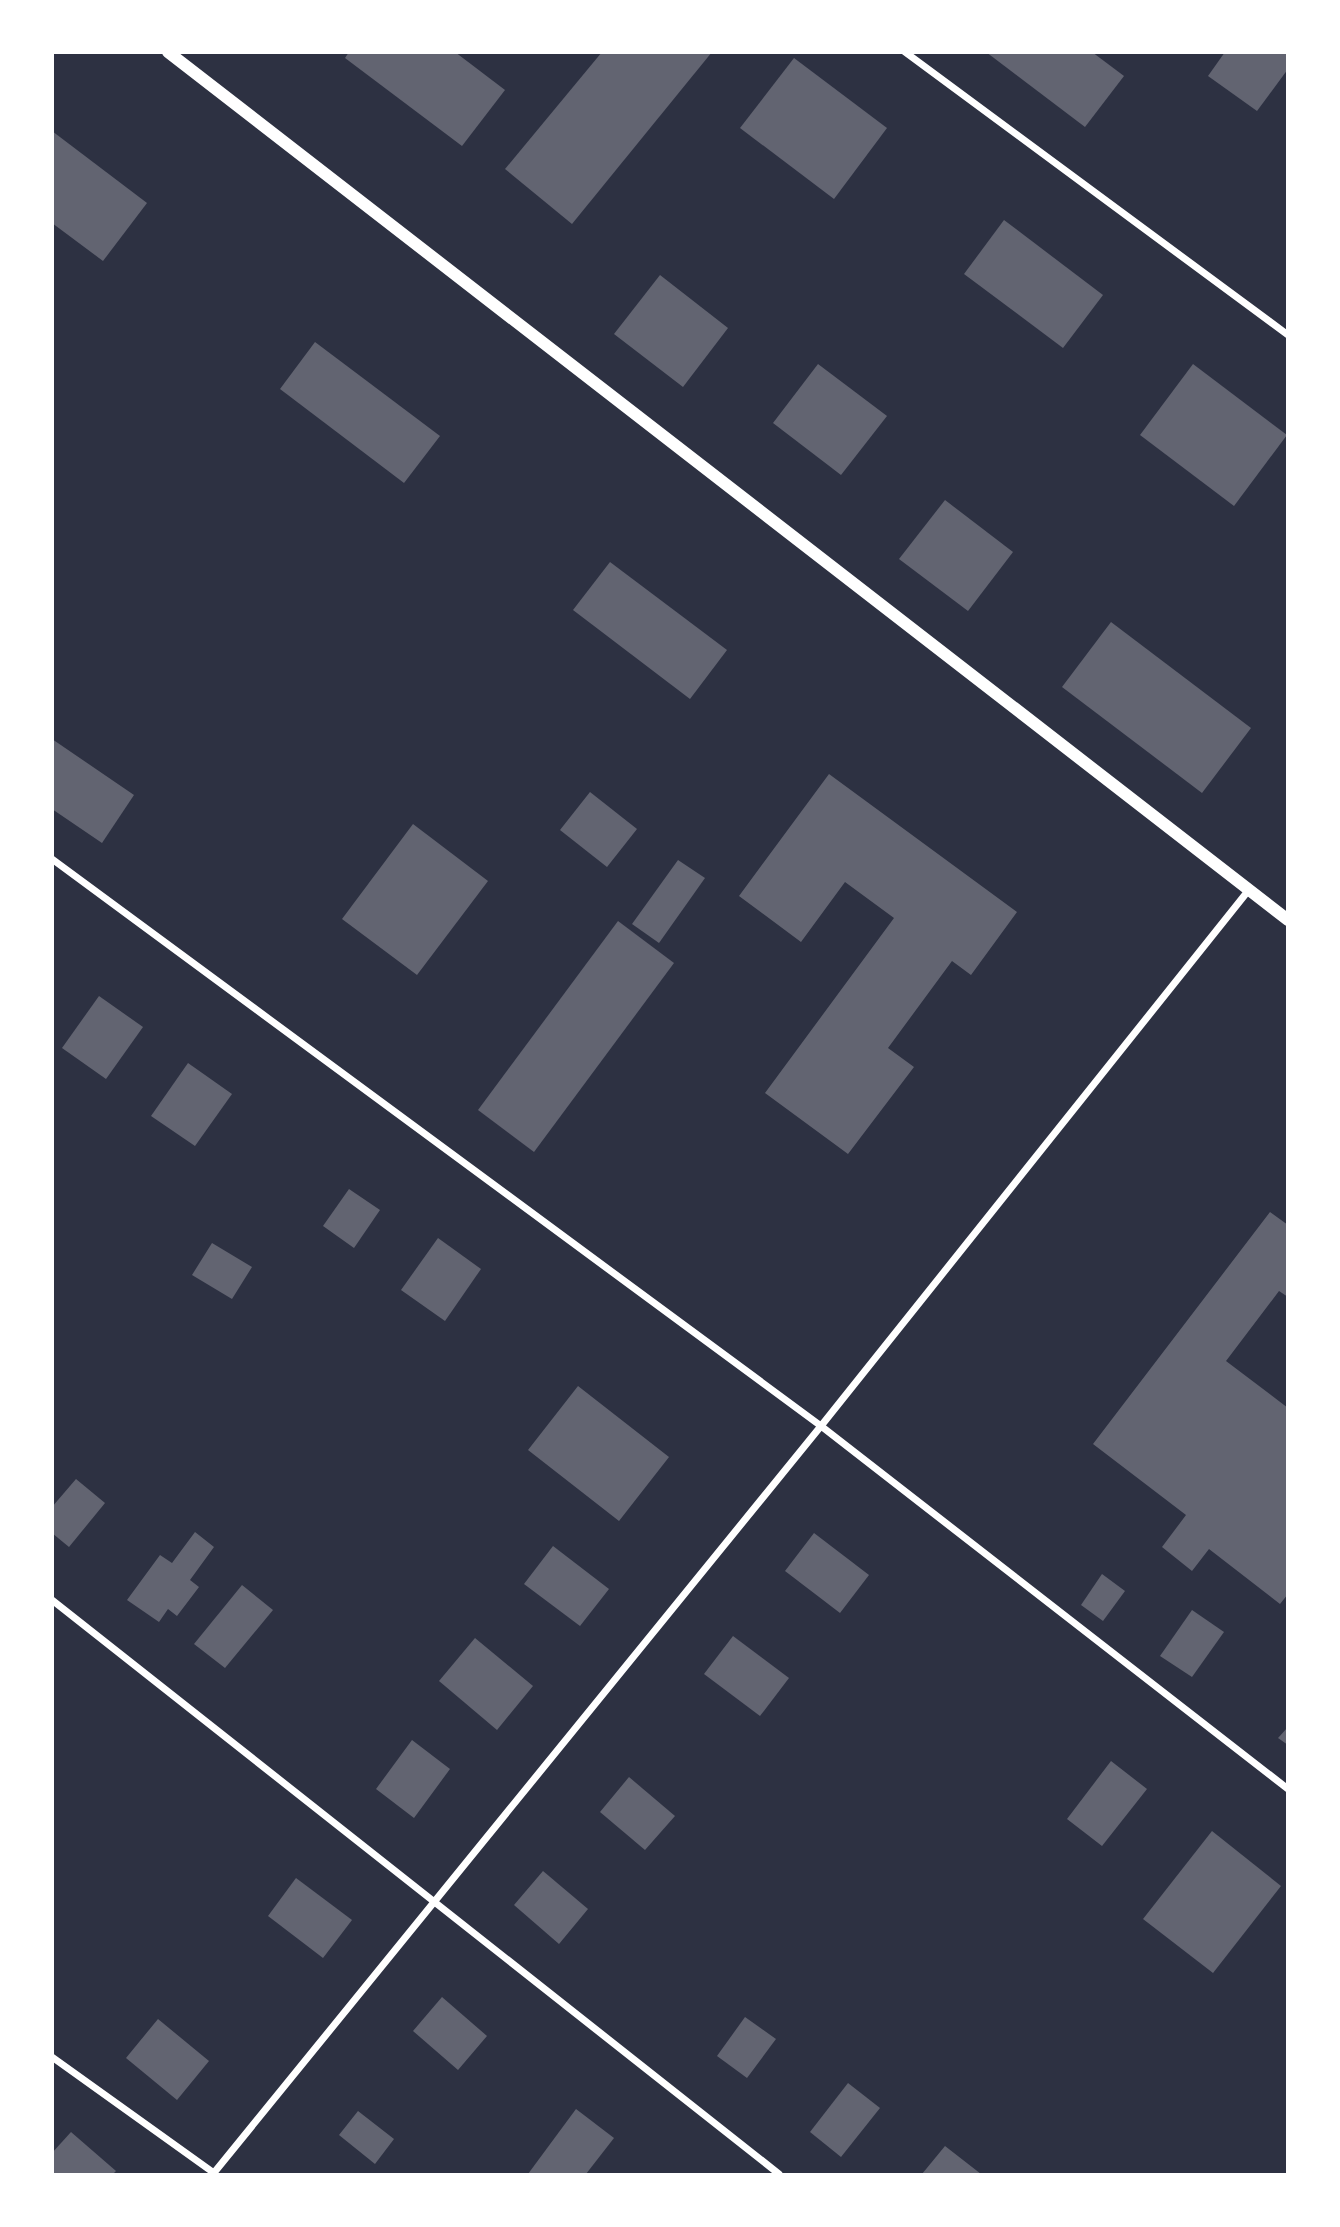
<svg xmlns="http://www.w3.org/2000/svg" width="1340" height="2227" font-family="'Work Sans',sans-serif">
	<style>
		.building { fill: #626471 }
		.lines { fill: none; stroke-linecap: round; stroke-linejoin: round }
		.minor { stroke: #fff; stroke-width: 7 }
		.tertiary { stroke: #fff; stroke-width: 12 }
	</style>
	<rect width="100%" height="100%" fill="#2d3142"/>
	<g class="building">
		<polygon points="349,52 455,52 505,90 462,146 345,58"/>
		<polygon points="602,52 712,52 572,224 505,169"/>
		<polygon points="986,52 1092,52 1124,76 1085,127"/>
		<polygon points="1225,52 1288,52 1288,69 1257,111 1208,76"/>
		<polygon points="794,58 887,128 834,199 740,128"/>
		<polygon points="52,131 147,203 103,261 52,223"/>
		<polygon points="1004,220 1103,295 1063,348 964,274"/>
		<polygon points="660,275 728,328 683,387 614,334"/>
		<polygon points="315,342 440,436 404,483 280,389"/>
		<polygon points="818,364 887,416 841,475 773,423"/>
		<polygon points="1193,364 1287,435 1234,506 1140,435"/>
		<polygon points="945,500 1013,552 968,611 899,559"/>
		<polygon points="610,562 727,650 690,699 573,610"/>
		<polygon points="1111,622 1251,728 1202,793 1062,687"/>
		<polygon points="52,739 134,795 102,843 52,809"/>
		<polygon points="829,774 1017,912 971,975 952,961 888,1048 914,1067 848,1154 765,1093 894,918 845,882 801,942 739,896"/>
		<polygon points="590,792 637,829 607,867 560,830"/>
		<polygon points="413,824 488,881 417,975 342,919"/>
		<polygon points="678,860 705,878 659,943 632,924"/>
		<polygon points="618,921 674,963 534,1152 478,1110"/>
		<polygon points="99,996 143,1027 106,1079 62,1048"/>
		<polygon points="188,1063 232,1094 195,1146 151,1116"/>
		<polygon points="349,1189 380,1210 354,1248 323,1226"/>
		<polygon points="1270,1212 1288,1225 1288,1297 1279,1291 1226,1361 1288,1408 1288,1594 1280,1604 1209,1549 1192,1571 1162,1547 1186,1515 1093,1444"/>
		<polygon points="438,1238 481,1269 445,1321 401,1290"/>
		<polygon points="212,1243 252,1267 232,1299 192,1275"/>
		<polygon points="578,1386 669,1457 619,1521 528,1450"/>
		<polygon points="76,1479 105,1503 69,1547 52,1533 52,1507"/>
		<polygon points="195,1532 214,1547 190,1580 199,1587 177,1616 168,1609 159,1622 127,1600 160,1555 172,1563"/>
		<polygon points="814,1533 869,1575 840,1613 785,1571"/>
		<polygon points="553,1546 609,1589 580,1626 524,1584"/>
		<polygon points="1102,1574 1125,1591 1103,1621 1081,1605"/>
		<polygon points="242,1585 273,1610 225,1668 194,1644"/>
		<polygon points="1192,1610 1224,1632 1192,1677 1160,1656"/>
		<polygon points="733,1636 789,1678 760,1716 704,1674"/>
		<polygon points="475,1638 533,1686 497,1730 439,1681"/>
		<polygon points="1288,1727 1288,1745 1278,1738"/>
		<polygon points="412,1740 450,1769 414,1818 376,1789"/>
		<polygon points="1111,1761 1147,1789 1102,1846 1067,1819"/>
		<polygon points="629,1777 675,1816 645,1850 600,1812"/>
		<polygon points="1212,1831 1281,1886 1213,1973 1143,1919"/>
		<polygon points="543,1871 588,1909 559,1944 514,1905"/>
		<polygon points="296,1878 352,1920 323,1958 268,1916"/>
		<polygon points="442,1997 487,2036 458,2070 413,2031"/>
		<polygon points="745,2017 776,2039 747,2078 717,2056"/>
		<polygon points="158,2019 209,2061 177,2100 126,2058"/>
		<polygon points="848,2083 880,2108 841,2157 810,2132"/>
		<polygon points="576,2109 614,2138 586,2174 528,2174"/>
		<polygon points="358,2111 394,2139 375,2164 339,2135"/>
		<polygon points="71,2132 116,2171 113,2174 52,2174 52,2153"/>
		<polygon points="945,2146 981,2174 922,2174"/>
	</g>
	<g class="lines">
		<g class="minor">
			<polyline points="905,52 1288,335"/>
			<polyline points="52,859 821,1426 1288,1789"/>
			<polyline points="52,1600 779,2174"/>
			<polyline points="52,2057 214,2173"/>
			<polyline points="213,2174 821,1426 1248,891"/>
		</g>
		<polyline class="tertiary" points="168,52 1288,920"/>
	</g>
	<rect width="1340" height="2227" fill="none" stroke="#ffffff" stroke-width="108"/>
</svg>
